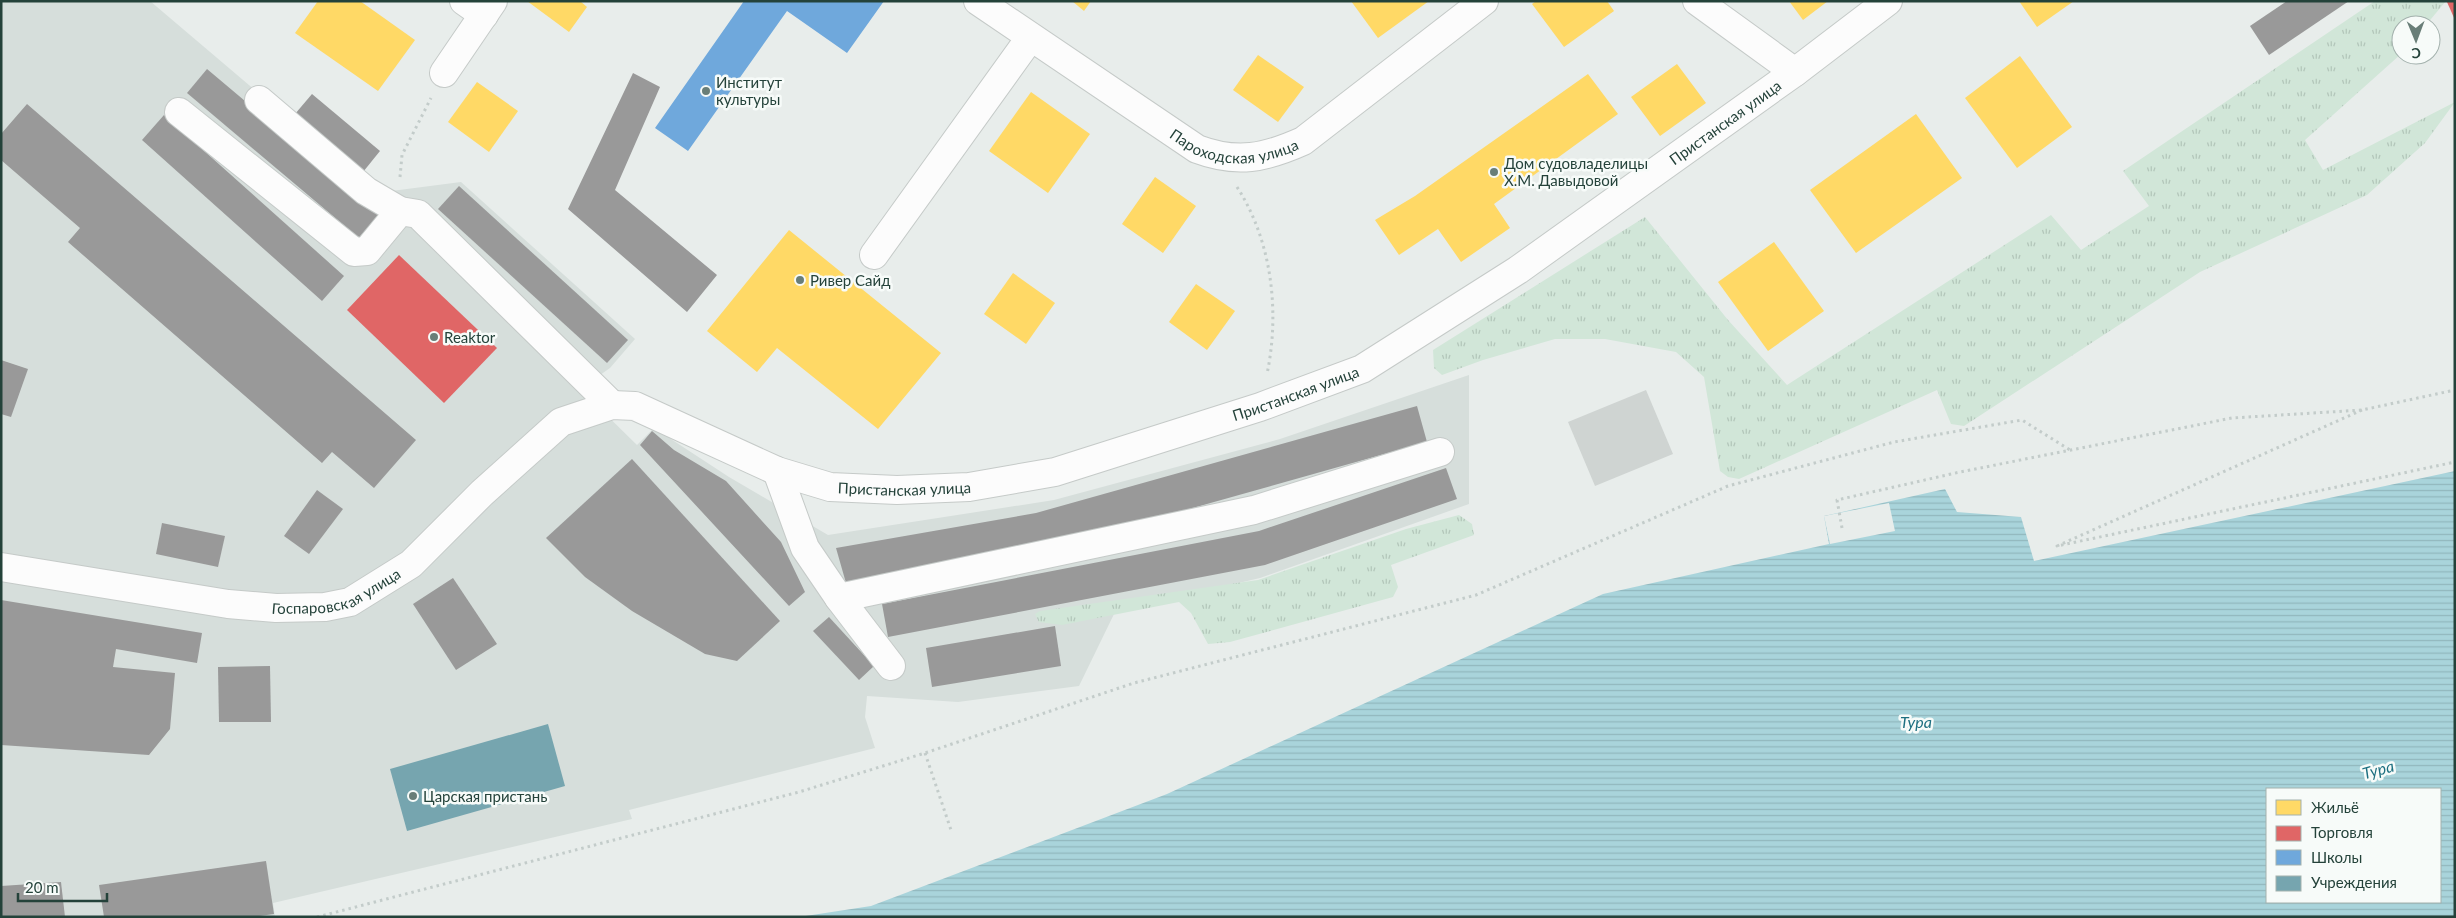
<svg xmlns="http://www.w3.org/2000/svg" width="2456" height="918" font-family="Lato,sans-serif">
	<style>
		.built { fill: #d6dedb }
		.grass { fill: url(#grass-tufts) }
		.water { fill: url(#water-rules); fill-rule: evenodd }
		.pier { fill: #e8edeb }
		.homes { fill: #ffd966 }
		.shops { fill: #e06666 }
		.schools { fill: #6fa8dc }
		.public { fill: #76a5af }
		.industry { fill: #999 }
		.building { fill: #cfd4d2 }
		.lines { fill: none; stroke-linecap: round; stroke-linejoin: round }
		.minor-casing { stroke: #c5cac8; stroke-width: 30 }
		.path { stroke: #c3ccca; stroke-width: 3; stroke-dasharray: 2.5 4; stroke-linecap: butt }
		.minor { stroke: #fcfcfc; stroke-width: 28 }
		.poi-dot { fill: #697e78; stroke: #f7fbf9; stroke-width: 2 }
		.labels { text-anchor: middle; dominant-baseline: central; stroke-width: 5; stroke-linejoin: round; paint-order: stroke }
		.poi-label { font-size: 15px; fill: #24423a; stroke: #f7fbf9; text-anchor: start }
		.street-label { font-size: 15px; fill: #24423a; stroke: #f7fbf9 }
		.water-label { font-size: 16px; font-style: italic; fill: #1c6f80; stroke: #f7fbf9 }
	</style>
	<defs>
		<pattern id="grass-tufts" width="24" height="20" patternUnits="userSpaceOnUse" patternTransform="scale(1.25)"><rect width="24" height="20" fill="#d1e6d8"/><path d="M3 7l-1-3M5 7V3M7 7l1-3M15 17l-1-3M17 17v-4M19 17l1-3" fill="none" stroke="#b3c6ba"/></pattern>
		<pattern id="water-rules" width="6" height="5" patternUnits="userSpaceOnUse" patternTransform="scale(1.25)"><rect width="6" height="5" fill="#a9d4db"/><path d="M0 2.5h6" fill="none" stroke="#91b7bd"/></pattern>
	</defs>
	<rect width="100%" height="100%" fill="#e8edeb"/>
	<polygon class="built" points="1,1 150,1 376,193 461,182 635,339 610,368 580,389 637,445 654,428 729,477 828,535 1054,500 1280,439 1469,375 1469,504 1260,578 1115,612 1079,686 958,702 867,696 865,717 875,748 629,810 632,819 273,903 275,917 1,917"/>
	<g class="grass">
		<polygon points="2375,1 2446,1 2426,25 2401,25 2401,54 2305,140 2323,170 2455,102 2425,143 2367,195 2200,272 1964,426 1951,424 1937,390 1739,479 1728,477 1720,471 1704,377 1676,352 1605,339 1555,339 1483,360 1442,375 1434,368 1433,350 1645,217 1728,320 1787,385 2051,215 2081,250 2149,206 2123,171"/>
		<polygon points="1459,515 1472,524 1474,535 1391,565 1398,587 1393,597 1230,642 1208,644 1191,613 1179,602 1062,625 1039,622 1035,614 1040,611 1258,580 1406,529"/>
	</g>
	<path class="water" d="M2455,471V917H799L871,906L1167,794L1603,594L1829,544L1824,516L1945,489L1957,512L2021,517L2034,561ZM2267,789H2440V902H2267Z"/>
	<polygon class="pier" points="1889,503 1895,531 1830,544 1824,516"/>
	<g class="homes">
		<polygon points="318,1 360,1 415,40 378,91 295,33"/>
		<polygon points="527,1 580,1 587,7 569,32"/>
		<polygon points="1072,1 1091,1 1084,11"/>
		<polygon points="1351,1 1429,1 1378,38"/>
		<polygon points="1536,1 1607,1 1614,11 1564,47 1532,4"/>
		<polygon points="1789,1 1828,1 1803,20"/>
		<polygon points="2019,1 2074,1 2037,27"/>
		<polygon points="1258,55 1304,87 1278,122 1233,90"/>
		<polygon points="2020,56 2072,127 2017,168 1965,98"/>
		<polygon points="1677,64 1706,103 1660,136 1631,97"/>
		<polygon points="1588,74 1618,114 1494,204 1510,228 1461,262 1438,229 1399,255 1375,220 1415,196"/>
		<polygon points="477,82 518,111 489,152 448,122"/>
		<polygon points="1031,92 1090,134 1048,193 989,151"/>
		<polygon points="1916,114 1962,178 1856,253 1810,190"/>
		<polygon points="1155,177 1196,206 1163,253 1122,224"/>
		<polygon points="789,230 941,353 878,429 777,348 757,372 707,331"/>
		<polygon points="1774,242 1824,311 1768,351 1718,282"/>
		<polygon points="1013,273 1055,303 1026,344 984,314"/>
		<polygon points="1196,284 1235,311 1207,350 1169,322"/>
	</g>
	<g class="shops">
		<polygon points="2455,1 2455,20 2447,2"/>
		<polygon points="399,255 497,348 444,403 347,310"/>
	</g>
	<polygon class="schools" points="744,1 884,1 847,53 787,11 688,151 655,128"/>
	<polygon class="public" points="548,724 565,786 407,831 390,769"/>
	<g class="industry">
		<polygon points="2287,1 2349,1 2269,55 2250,26"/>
		<polygon points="207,69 379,214 359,238 187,93"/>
		<polygon points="633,73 660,87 615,190 717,275 687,312 568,209"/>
		<polygon points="312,94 380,151 363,172 295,114"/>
		<polygon points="27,104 416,440 374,488 332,452 322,463 68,242 80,228 1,160 1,134"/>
		<polygon points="164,115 344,276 322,301 142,140"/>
		<polygon points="459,186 628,340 607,363 438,209"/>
		<polygon points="1,360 28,369 11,417 1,414"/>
		<polygon points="1417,406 1427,442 1047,549 846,583 836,548 1036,513"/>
		<polygon points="652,431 674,450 726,481 781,542 805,592 789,606 640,445"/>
		<polygon points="632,459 780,621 737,661 705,654 632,611 585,577 546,538"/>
		<polygon points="1446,468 1457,499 1265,565 888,637 882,604 1259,531"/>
		<polygon points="317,490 343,509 309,554 284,536"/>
		<polygon points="162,523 225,536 218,567 156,554"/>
		<polygon points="453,578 497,644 456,670 413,604"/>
		<polygon points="1,600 202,633 197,663 116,649 113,667 175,673 170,729 149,755 1,745"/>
		<polygon points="829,617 874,666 859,680 813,631"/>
		<polygon points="1055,626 1061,666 932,687 926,648"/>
		<polygon points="270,666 271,722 219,722 218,667"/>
		<polygon points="266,861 274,914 253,917 104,917 99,885"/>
		<polygon points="61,882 65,917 1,917 1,886"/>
	</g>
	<polygon class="building" points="1646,390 1673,454 1595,486 1568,422"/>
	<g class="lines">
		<g class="minor-casing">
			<g id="minor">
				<polyline points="464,1 484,15"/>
				<path id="s1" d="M978,1L1197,149C1237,164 1265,158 1303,141L1484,1"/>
				<polyline points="1697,1 1795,72"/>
				<polyline points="444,73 493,1"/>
				<polyline points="259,100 366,191 400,211 418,214 612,405"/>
				<polyline points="179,112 354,252 367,251 400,211"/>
				<polyline points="874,255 1030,38"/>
				<polyline points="777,471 805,548 839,598 1254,510 1440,452"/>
				<path id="s2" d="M1,567L228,604L276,608L325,607L350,602L411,564L482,493L561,422L612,405L635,406L777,471L830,487L897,490L969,487L1055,472L1260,407L1362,369L1518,270L1795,72L1888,1"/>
				<polyline points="839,598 891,666"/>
			</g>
		</g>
		<g class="path">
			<polyline points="400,177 402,155 431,98"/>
			<path d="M1237,187C1272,241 1280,312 1267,374"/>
			<polyline points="2362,410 2057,546 2455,462"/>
			<polyline points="1842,528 1837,500 1960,472 2232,418 2362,410 2455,390"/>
			<polyline points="925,753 952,833"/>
			<polyline points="317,917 799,792 925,753 1134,683 1476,595 1728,486 1894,442 2022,420 2070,450"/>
		</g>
		<use href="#minor" class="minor"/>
	</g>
	<g class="poi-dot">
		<circle cx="706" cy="91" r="5"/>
		<circle cx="1494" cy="172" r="5"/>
		<circle cx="800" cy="280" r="5"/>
		<circle cx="434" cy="337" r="5"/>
		<circle cx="413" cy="796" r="5"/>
	</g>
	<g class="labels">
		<g class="poi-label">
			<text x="716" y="82">Институт<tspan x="716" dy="17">культуры</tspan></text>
			<text x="1504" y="163">Дом судовладелицы<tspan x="1504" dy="17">Х.М. Давыдовой</tspan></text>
			<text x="810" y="280">Ривер Сайд</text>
			<text x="444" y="337">Reaktor</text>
			<text x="423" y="796">Царская пристань</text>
		</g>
		<g class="street-label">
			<text stroke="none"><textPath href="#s2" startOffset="1909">Пристанская улица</textPath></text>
			<text stroke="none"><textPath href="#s1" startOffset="301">Пароходская улица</textPath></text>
			<text stroke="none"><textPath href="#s2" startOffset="1399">Пристанская улица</textPath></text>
			<text stroke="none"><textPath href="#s2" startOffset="994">Пристанская улица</textPath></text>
			<text stroke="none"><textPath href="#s2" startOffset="342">Госпаровская улица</textPath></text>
		</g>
		<g class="water-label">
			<text x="1916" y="721">Тура</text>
			<text transform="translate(2378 769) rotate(-15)">Тура</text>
		</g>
	</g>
	<rect width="2456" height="918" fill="none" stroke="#24423a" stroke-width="5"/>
	<rect x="2266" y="788" width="175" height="115" fill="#f7fbf9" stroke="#a3b1ad"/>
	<rect x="2276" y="800" width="25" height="15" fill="#ffd966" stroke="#a3b1ad"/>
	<text x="2311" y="813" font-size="15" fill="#24423a">Жильё</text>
	<rect x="2276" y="826" width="25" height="15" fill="#e06666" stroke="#a3b1ad"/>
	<text x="2311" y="838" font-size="15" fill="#24423a">Торговля</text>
	<rect x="2276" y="850" width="25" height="15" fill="#6fa8dc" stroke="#a3b1ad"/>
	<text x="2311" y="863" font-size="15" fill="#24423a">Школы</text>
	<rect x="2276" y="876" width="25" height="15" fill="#76a5af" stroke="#a3b1ad"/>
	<text x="2311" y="888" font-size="15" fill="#24423a">Учреждения</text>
	<g transform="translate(2416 40) rotate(179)"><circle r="24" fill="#f7fbf9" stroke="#a3b1ad"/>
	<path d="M0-4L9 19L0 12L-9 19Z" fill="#697e78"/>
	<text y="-8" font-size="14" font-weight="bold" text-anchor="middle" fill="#24423a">С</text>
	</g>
	<path d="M18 893v8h89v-8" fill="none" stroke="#24423a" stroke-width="2.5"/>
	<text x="25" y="893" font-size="15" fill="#24423a" stroke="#f7fbf9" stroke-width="4" paint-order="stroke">20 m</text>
</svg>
